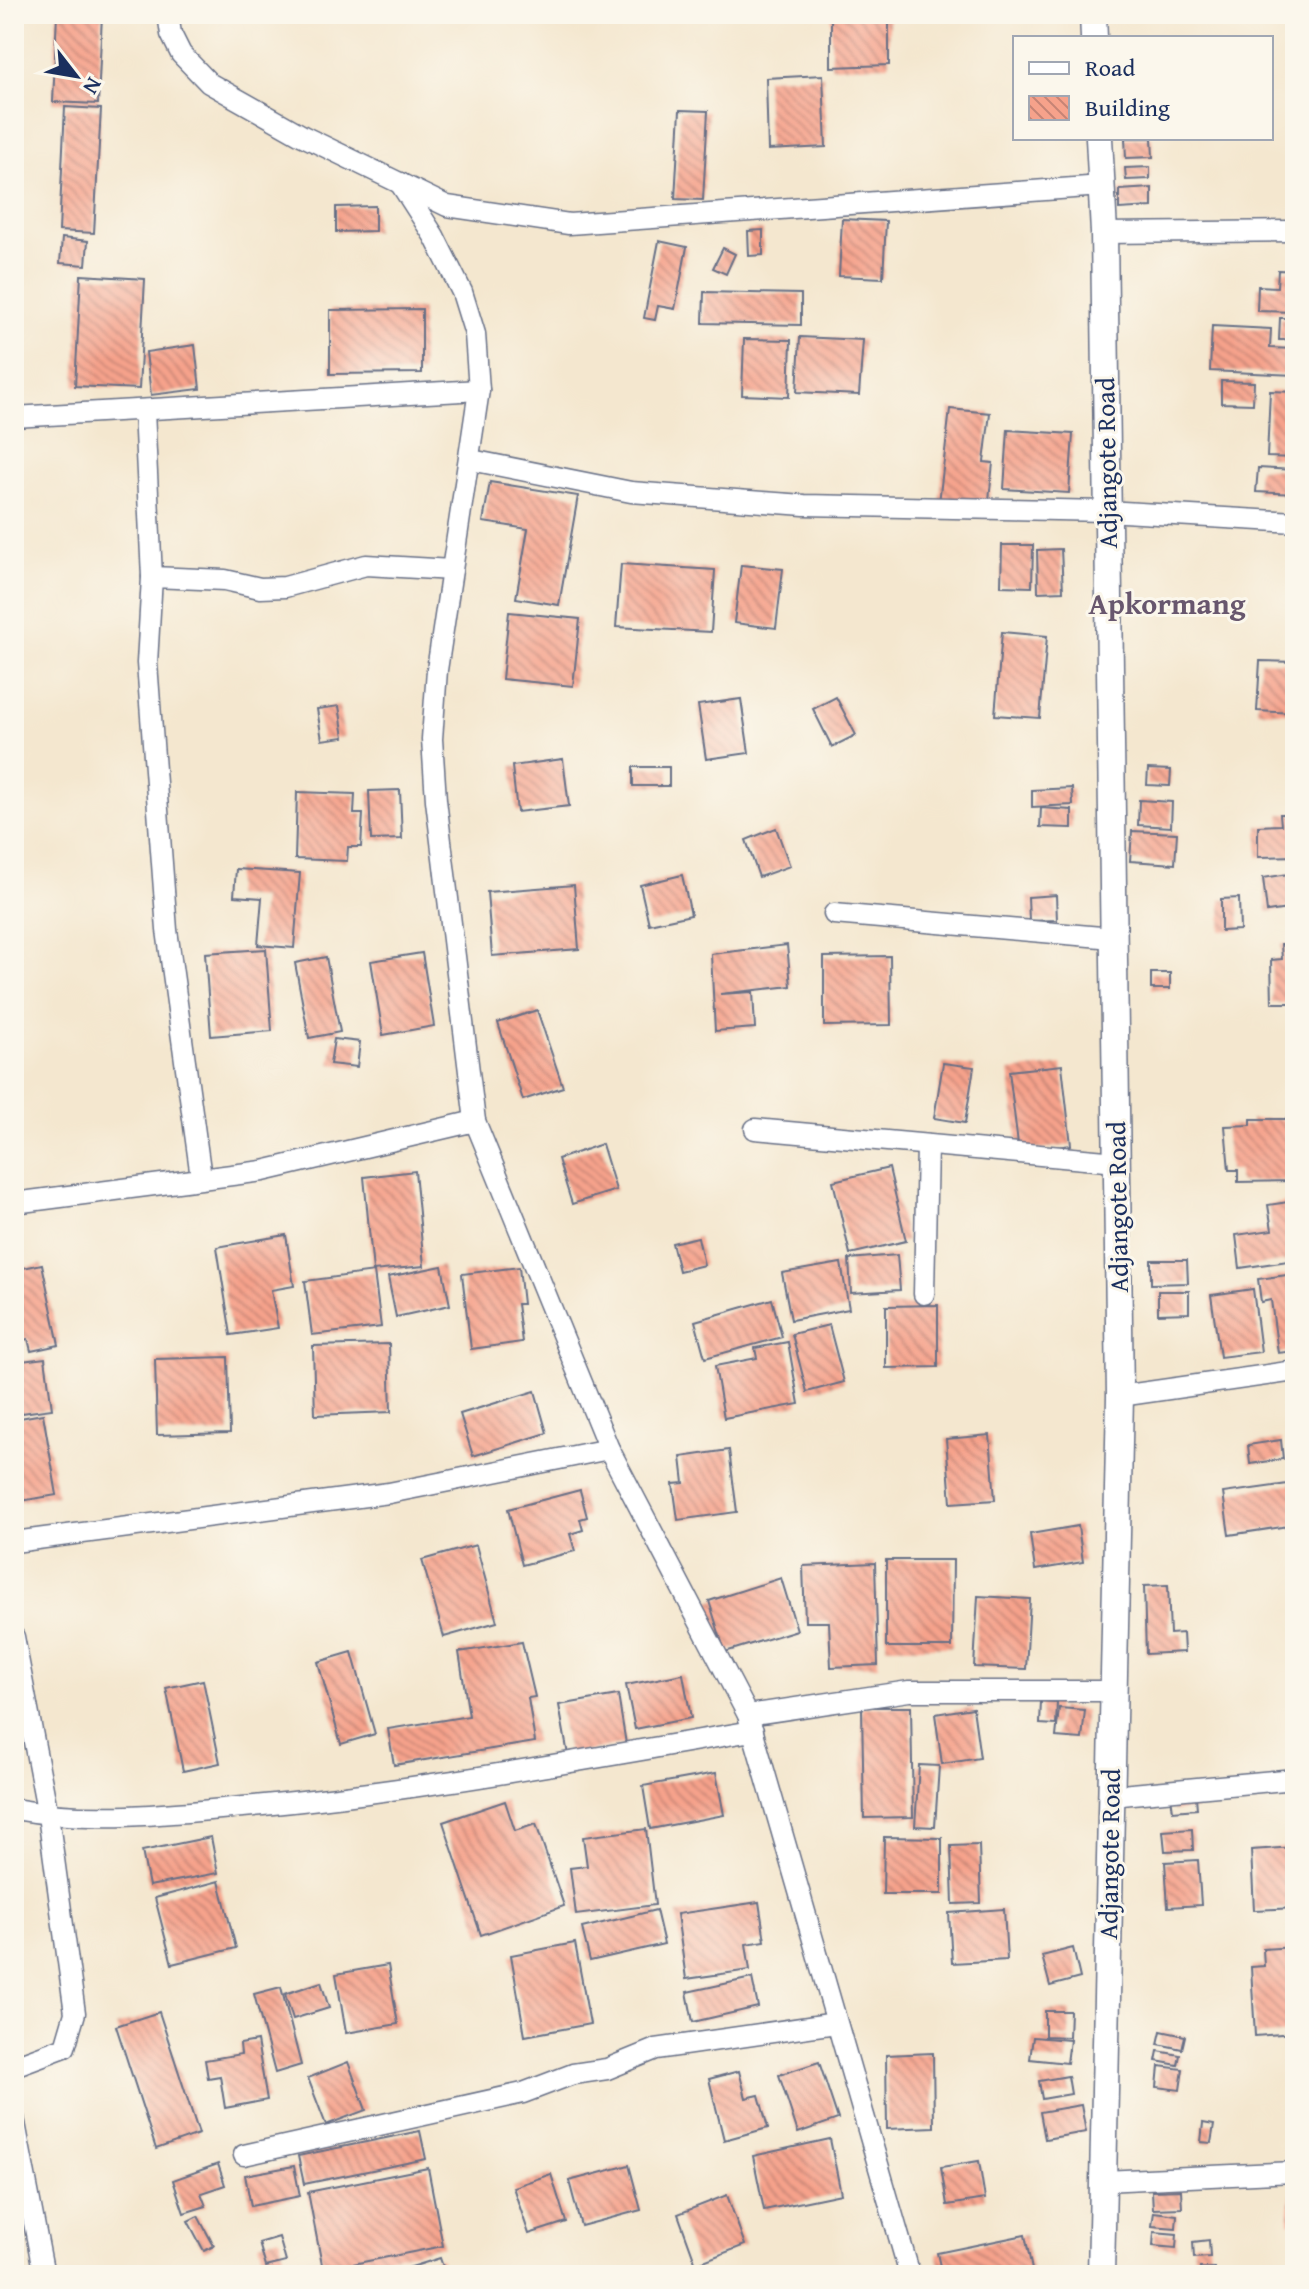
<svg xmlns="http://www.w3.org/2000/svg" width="1309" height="2289" font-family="'Gentium Book Plus',serif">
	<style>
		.building { fill: url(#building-back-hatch) }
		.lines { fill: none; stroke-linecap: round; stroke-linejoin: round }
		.minor-casing { stroke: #676f86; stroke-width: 23 }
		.tertiary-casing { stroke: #676f86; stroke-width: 29 }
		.minor { stroke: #fff; stroke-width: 20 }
		.tertiary { stroke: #fff; stroke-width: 26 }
		.labels { text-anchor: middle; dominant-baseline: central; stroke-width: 6; stroke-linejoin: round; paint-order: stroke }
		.street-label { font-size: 26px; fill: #1b2f5e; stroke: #fbf7ec }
		.quarter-label { font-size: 30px; font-weight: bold; fill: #68576e; stroke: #fbf7ec }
	</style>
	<defs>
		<pattern id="building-back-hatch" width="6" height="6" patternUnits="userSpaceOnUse" patternTransform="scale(2)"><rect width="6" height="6" fill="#f6a28b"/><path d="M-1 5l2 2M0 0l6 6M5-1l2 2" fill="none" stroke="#c68475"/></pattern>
	</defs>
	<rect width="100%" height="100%" fill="#fbf7ec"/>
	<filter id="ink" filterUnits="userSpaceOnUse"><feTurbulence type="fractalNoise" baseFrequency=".0125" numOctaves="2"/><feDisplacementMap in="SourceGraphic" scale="16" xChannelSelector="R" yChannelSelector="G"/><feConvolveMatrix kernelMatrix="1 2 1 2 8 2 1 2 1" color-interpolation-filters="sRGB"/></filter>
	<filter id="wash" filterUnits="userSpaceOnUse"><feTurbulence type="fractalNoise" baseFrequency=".006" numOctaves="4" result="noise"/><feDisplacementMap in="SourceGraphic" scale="32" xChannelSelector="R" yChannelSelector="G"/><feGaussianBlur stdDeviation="1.8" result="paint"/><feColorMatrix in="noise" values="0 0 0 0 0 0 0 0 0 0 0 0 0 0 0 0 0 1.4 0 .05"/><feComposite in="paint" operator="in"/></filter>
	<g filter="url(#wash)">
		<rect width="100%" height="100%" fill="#f4e7cf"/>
		<g id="blocks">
			<g class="building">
				<polygon points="57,14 102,14 98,104 53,102"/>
				<polygon points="831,14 889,14 889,65 831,67"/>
				<polygon points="823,75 826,147 768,150 766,78"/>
				<polygon points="65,107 101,109 94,233 59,231"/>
				<polygon points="680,110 708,111 703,200 675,199"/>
				<polygon points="1125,138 1152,138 1153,157 1126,158"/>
				<polygon points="1150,167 1150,179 1126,180 1125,168"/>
				<polygon points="1152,188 1152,207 1119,209 1119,190"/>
				<polygon points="375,206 375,231 336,232 336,207"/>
				<polygon points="842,219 886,221 883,278 839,276"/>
				<polygon points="763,230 763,255 749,256 748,231"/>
				<polygon points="62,238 88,241 86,265 60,263"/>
				<polygon points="659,241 687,247 675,309 658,306 655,320 644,318"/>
				<polygon points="723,248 735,254 726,274 713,268"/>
				<polygon points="1278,270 1295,271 1294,312 1257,311 1258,286 1277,287"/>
				<polygon points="81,275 145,279 139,389 75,386"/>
				<polygon points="704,292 801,294 801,325 703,323"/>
				<polygon points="422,309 422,373 330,374 330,310"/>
				<polygon points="1280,318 1295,318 1295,340 1279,340"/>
				<polygon points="1212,326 1271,329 1270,348 1295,349 1295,375 1210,371"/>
				<polygon points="800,337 863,340 859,395 797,392"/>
				<polygon points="744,339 791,340 789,397 742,395"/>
				<polygon points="195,345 200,389 151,395 146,352"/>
				<polygon points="1221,381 1254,382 1253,404 1221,403"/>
				<polygon points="1270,391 1295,392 1295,458 1267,457"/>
				<polygon points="950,409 990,413 984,462 993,463 988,509 939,503"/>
				<polygon points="1008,430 1073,434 1069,493 1004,489"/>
				<polygon points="1258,468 1295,470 1295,494 1256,492"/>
				<polygon points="490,482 578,496 559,605 516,598 528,529 483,522"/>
				<polygon points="1002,545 1033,545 1032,587 1001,586"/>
				<polygon points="1061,549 1063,591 1038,592 1037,550"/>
				<polygon points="621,564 715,570 711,632 616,627"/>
				<polygon points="741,565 783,569 776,628 734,623"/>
				<polygon points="509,612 580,619 573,686 502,679"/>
				<polygon points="1002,632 1047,636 1040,718 995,715"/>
				<polygon points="1260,661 1295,662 1295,713 1257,711"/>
				<polygon points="836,697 856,735 832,747 813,709"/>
				<polygon points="741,699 749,753 706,759 698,705"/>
				<polygon points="339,706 344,737 322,740 317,709"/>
				<polygon points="563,759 569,806 517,812 512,766"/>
				<rect x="633" y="767" width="36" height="19"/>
				<polygon points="1148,769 1171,770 1170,786 1147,785"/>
				<polygon points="1072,788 1073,805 1032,807 1032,790"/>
				<polygon points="400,790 402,839 371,840 369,791"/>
				<polygon points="297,792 355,794 354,814 363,814 361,847 348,847 347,861 295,859"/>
				<polygon points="1139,800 1172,802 1171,827 1138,825"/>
				<polygon points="1041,808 1072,810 1072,828 1040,827"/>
				<polygon points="1280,814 1295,814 1295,856 1258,857 1258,826 1281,825"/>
				<polygon points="776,828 790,866 759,877 746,840"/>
				<polygon points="1132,831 1177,833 1175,864 1130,861"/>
				<polygon points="236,869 300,873 294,948 258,945 262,898 234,896"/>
				<polygon points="1295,873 1295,908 1267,912 1263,878"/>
				<polygon points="682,875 691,915 649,924 640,885"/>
				<polygon points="574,885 579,949 492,956 487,892"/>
				<polygon points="1056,895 1057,920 1029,921 1028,897"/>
				<polygon points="1239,898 1240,930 1221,931 1221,899"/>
				<polygon points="1281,944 1295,944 1295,1003 1272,1003 1271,960 1282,959"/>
				<polygon points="787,945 791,986 720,994 753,992 755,1028 715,1031 711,954"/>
				<polygon points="266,949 272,1031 211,1036 205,953"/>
				<polygon points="422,953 434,1026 383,1035 371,961"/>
				<polygon points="890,956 891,1025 824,1026 824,957"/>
				<polygon points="326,957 340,1032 309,1038 295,963"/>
				<rect x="1151" y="973" width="19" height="16"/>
				<polygon points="537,1010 563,1087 523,1100 498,1023"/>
				<polygon points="334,1039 360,1042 357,1067 330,1064"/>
				<polygon points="943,1063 974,1067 965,1123 934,1118"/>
				<polygon points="1062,1065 1071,1145 1019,1152 1009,1071"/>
				<polygon points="1251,1119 1295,1119 1295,1181 1238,1182 1238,1170 1229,1170 1225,1126 1251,1125"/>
				<polygon points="602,1144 616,1190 572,1204 558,1159"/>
				<polygon points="889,1168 906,1241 850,1254 833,1181"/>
				<polygon points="415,1171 424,1266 373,1271 364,1177"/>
				<polygon points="1295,1201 1295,1260 1240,1268 1236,1235 1272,1230 1268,1205"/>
				<polygon points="286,1235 294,1286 271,1290 278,1328 231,1335 217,1247"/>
				<polygon points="698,1237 704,1265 679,1271 672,1243"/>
				<polygon points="897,1255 900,1290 851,1293 849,1259"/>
				<polygon points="1151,1260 1187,1260 1188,1283 1151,1284"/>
				<polygon points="841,1263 849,1309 791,1320 782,1273"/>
				<polygon points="42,1264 59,1345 31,1351 28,1339 14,1342 14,1270"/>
				<polygon points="442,1266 450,1305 396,1317 388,1277"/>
				<polygon points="519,1267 523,1304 517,1304 522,1342 471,1349 462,1274"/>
				<polygon points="374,1272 381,1327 312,1335 305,1281"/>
				<polygon points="1295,1274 1295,1351 1278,1353 1271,1300 1261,1302 1258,1279"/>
				<polygon points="1253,1289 1261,1352 1220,1357 1211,1295"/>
				<polygon points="1158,1291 1189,1291 1189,1313 1158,1314"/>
				<polygon points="772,1299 782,1337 705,1358 695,1321"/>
				<polygon points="938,1305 938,1367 886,1368 886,1306"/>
				<polygon points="829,1325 844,1382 807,1392 792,1334"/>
				<polygon points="788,1342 799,1404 724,1418 715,1366 757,1358 755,1348"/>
				<polygon points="389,1344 391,1412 315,1415 313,1346"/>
				<polygon points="228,1357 230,1433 157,1435 155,1359"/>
				<polygon points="45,1358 52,1409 14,1414 14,1362"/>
				<polygon points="535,1391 547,1433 473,1456 460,1414"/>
				<polygon points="43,1414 57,1495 14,1502 14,1419"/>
				<polygon points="990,1435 995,1500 951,1503 946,1439"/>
				<polygon points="1281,1440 1283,1459 1250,1464 1248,1445"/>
				<polygon points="729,1450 737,1512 678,1520 673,1484 684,1483 681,1457"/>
				<polygon points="1295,1483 1295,1525 1229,1535 1223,1493"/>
				<polygon points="580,1490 587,1517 580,1519 583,1530 570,1534 575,1551 522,1565 508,1509"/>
				<polygon points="1078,1526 1083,1562 1035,1570 1030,1534"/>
				<polygon points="476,1545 497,1622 444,1637 422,1560"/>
				<polygon points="886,1560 953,1560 952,1647 886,1647"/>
				<polygon points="875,1563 878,1665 831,1667 829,1622 805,1622 803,1566"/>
				<polygon points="781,1578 797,1630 725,1652 709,1601"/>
				<polygon points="1168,1585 1170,1634 1183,1633 1184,1652 1146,1654 1144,1586"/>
				<polygon points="978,1596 1030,1599 1026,1669 974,1667"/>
				<polygon points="522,1642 535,1697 528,1698 535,1742 394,1765 388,1729 469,1716 459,1652"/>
				<polygon points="352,1652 375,1734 341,1744 318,1662"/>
				<polygon points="683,1674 691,1718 635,1729 626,1685"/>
				<polygon points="203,1680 220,1763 183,1771 166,1688"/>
				<polygon points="618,1695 626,1744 568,1755 559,1705"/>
				<polygon points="1041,1701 1057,1702 1056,1725 1040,1724"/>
				<polygon points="862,1707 911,1707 913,1817 864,1818"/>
				<polygon points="973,1708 980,1758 942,1764 935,1714"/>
				<polygon points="1059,1708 1085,1710 1082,1739 1056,1737"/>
				<polygon points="919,1765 939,1766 935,1827 915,1826"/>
				<polygon points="716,1773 724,1815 650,1829 643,1786"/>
				<polygon points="1196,1796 1197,1809 1173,1811 1171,1797"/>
				<polygon points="505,1801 515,1831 536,1824 564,1906 481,1935 443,1822"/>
				<polygon points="646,1829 655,1905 576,1915 570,1868 587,1866 583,1837"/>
				<polygon points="1192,1829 1193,1850 1165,1851 1163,1831"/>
				<polygon points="211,1837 218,1873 149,1886 142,1851"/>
				<polygon points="884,1837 942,1838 942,1894 883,1894"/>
				<polygon points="979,1845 981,1903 953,1904 951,1846"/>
				<polygon points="1295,1847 1295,1908 1254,1910 1251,1850"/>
				<polygon points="1198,1860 1201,1905 1168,1907 1165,1862"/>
				<polygon points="219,1881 236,1948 172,1964 155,1898"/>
				<polygon points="759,1902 765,1941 746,1944 750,1970 686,1979 677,1914"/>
				<polygon points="1004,1909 1007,1960 952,1963 949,1913"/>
				<polygon points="656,1910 664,1944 590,1961 582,1928"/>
				<polygon points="575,1943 590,2024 525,2036 511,1955"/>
				<polygon points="1295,1947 1295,2033 1255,2036 1251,1967 1264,1966 1263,1949"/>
				<polygon points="1073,1948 1080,1978 1050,1986 1042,1956"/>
				<polygon points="388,1965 398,2024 346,2033 336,1974"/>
				<polygon points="752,1978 758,2007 693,2022 687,1992"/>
				<polygon points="321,1982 329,2008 293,2019 285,1994"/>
				<polygon points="281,1987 301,2065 275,2073 254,1994"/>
				<polygon points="1045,2011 1070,2011 1069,2037 1045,2036"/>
				<polygon points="159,2012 199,2134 156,2149 116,2026"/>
				<polygon points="1161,2031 1185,2036 1182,2049 1158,2044"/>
				<polygon points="1033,2037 1070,2040 1067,2063 1030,2059"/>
				<polygon points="257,2041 267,2100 225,2108 220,2076 208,2078 205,2060 241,2054 240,2044"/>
				<polygon points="1158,2051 1180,2055 1178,2065 1156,2061"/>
				<polygon points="933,2053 934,2127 887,2129 886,2055"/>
				<polygon points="348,2062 366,2110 326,2125 308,2078"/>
				<polygon points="819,2062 838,2119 798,2133 779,2075"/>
				<polygon points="1159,2066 1183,2069 1180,2090 1157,2087"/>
				<polygon points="739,2071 746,2098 759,2095 768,2128 724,2140 709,2079"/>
				<polygon points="1068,2076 1071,2094 1042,2099 1039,2081"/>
				<polygon points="1081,2105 1086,2132 1045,2139 1040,2112"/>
				<polygon points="1203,2123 1214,2125 1211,2143 1201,2142"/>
				<polygon points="420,2131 426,2159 304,2184 298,2156"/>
				<polygon points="830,2139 841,2194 764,2210 753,2156"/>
				<polygon points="979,2161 985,2199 947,2205 941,2167"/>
				<polygon points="218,2164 225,2185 201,2193 206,2206 184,2213 173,2180"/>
				<polygon points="629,2165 641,2210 581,2226 569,2181"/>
				<polygon points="294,2166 300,2196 251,2206 245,2175"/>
				<polygon points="428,2168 443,2246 323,2270 308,2192"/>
				<polygon points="551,2174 566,2222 529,2234 513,2187"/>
				<polygon points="1181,2190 1182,2208 1153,2209 1152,2191"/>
				<polygon points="1291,2194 1295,2195 1295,2224 1288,2223"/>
				<polygon points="727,2195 745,2245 696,2264 678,2214"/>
				<polygon points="1154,2212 1177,2215 1176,2228 1152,2226"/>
				<polygon points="198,2216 214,2246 204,2251 188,2221"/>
				<polygon points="1154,2232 1177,2234 1176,2248 1153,2246"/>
				<polygon points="1025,2235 1033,2275 942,2275 937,2253"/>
				<polygon points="279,2237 286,2262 266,2267 259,2243"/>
				<polygon points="1209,2240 1210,2257 1194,2258 1193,2242"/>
				<polygon points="440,2258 446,2275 407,2275 405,2269"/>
				<rect x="1200" y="2268" width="15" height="7"/>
			</g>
		</g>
	</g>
	<g filter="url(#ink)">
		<use href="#blocks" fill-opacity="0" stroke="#676f86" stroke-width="2"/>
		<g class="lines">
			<g class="minor-casing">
				<g id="minor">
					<polyline points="168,14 171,34 181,54 209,83 303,136 447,206 569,224 1102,186"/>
					<polyline points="400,183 434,236 462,292 475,334 479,390 437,670 432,739 436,800 475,1121 609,1449 748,1715 910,2275"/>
					<polyline points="1104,233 1295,231"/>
					<polyline points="144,411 152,577"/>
					<polyline points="14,417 479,390"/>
					<polyline points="471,460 631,492 804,505 1106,511 1295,522"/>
					<polyline points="834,914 1113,938"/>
					<polyline points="755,1129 1117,1162"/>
					<polyline points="201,1177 167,930 147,663 152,577 225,580 260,588 285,587 366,565 452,570"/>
					<polyline points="14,1203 263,1171 475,1121"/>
					<polyline points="924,1294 927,1145"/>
					<polyline points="1120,1396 1295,1371"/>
					<polyline points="14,1542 389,1493 609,1449"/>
					<polyline points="14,1637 48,1815 75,2013 65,2047 14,2066"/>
					<polyline points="748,1715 909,1691 1111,1691"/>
					<polyline points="1110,1796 1295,1779"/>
					<path d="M14,1809C91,1823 166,1814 243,1807C414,1792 584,1759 753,1731"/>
					<polyline points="14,2118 44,2275"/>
					<polyline points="244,2155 523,2093 573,2074 607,2069 656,2049 836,2023"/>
					<polyline points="1103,2181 1295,2172"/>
				</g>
			</g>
			<g class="tertiary-casing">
				<g id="tertiary">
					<polyline points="1093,14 1094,38"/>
					<polyline points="1099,138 1104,233 1120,1396 1101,2275"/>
				</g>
			</g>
			<use href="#minor" class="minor"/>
			<use href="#tertiary" class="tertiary"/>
		</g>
	</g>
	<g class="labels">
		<g class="street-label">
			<text transform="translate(1106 463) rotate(-91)">Adjangote Road</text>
			<text transform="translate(1117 1207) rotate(-91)">Adjangote Road</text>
			<text transform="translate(1109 1854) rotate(-89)">Adjangote Road</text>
		</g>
		<g class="quarter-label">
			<text x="1167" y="603">Apkormang</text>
		</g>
	</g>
	<rect width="1309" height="2289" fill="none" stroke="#fbf7ec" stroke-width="48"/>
	<rect x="1013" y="36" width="260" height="104" fill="#fbf7ec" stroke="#a1a7b3" stroke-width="2"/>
	<rect x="1029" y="62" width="40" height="12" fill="#ffffff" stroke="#a1a7b3" stroke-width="2"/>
	<text x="1085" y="76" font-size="24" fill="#1b2f5e">Road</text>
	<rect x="1029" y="96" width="40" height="24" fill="url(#building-back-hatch)" stroke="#a1a7b3" stroke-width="2"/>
	<text x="1085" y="116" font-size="24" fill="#1b2f5e">Building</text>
	<g transform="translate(76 76) rotate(121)" stroke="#fbf7ec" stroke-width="6" paint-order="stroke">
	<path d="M0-6L14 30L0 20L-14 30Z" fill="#1b2f5e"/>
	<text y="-12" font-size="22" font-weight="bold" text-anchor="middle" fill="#1b2f5e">N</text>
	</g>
</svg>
